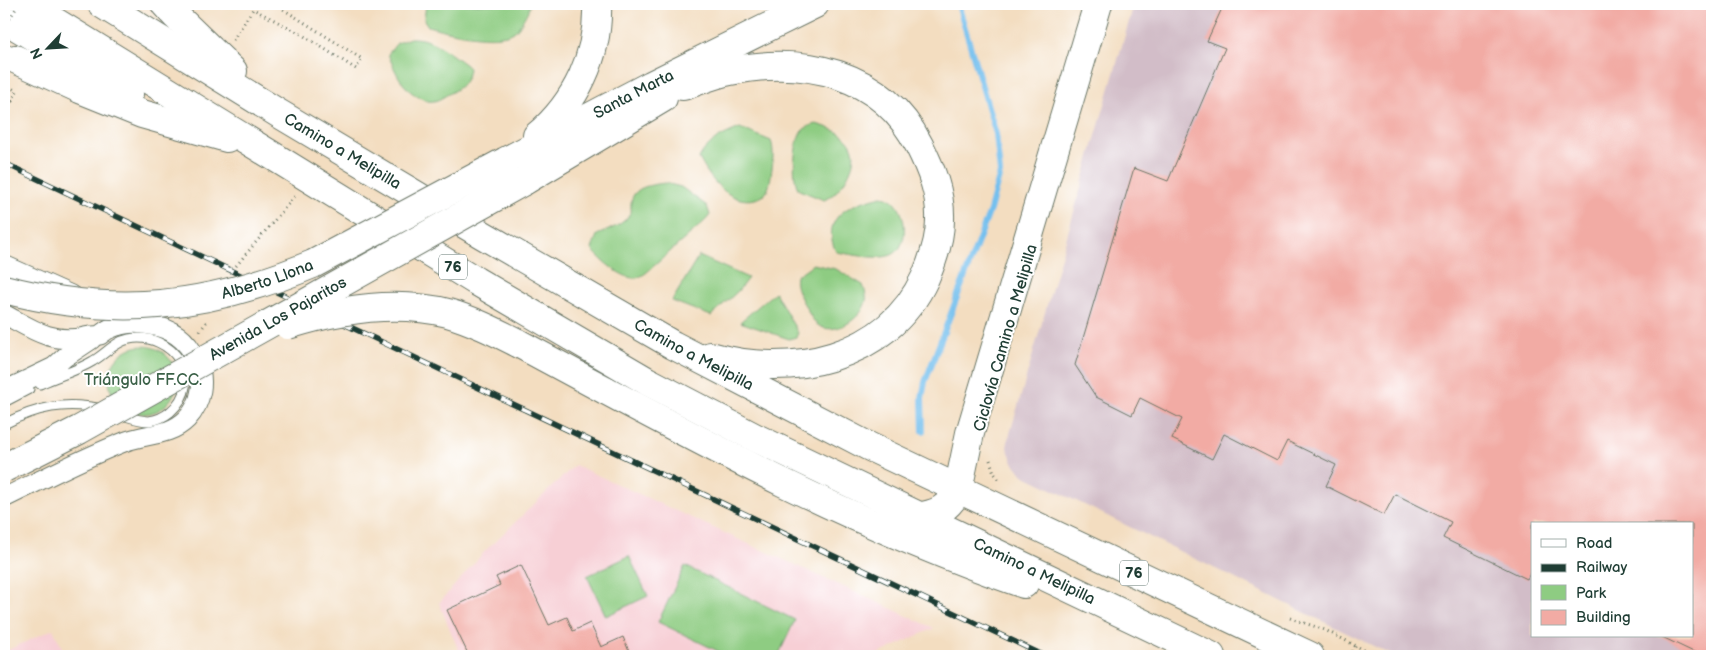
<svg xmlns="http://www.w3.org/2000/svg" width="1716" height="660" font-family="'Balsamiq Sans',sans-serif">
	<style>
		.built { fill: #f7cfd5 }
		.industrial { fill: #d2bdc8; fill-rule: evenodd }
		.green { fill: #8ecc82; stroke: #56845b }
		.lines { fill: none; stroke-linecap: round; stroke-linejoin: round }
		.stream { stroke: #74c0ee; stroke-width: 6 }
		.building { fill: #f2aba4 }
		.service-casing { stroke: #697565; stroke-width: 11 }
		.minor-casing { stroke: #697565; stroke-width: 21 }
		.primary-casing { stroke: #697565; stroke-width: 30 }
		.path { stroke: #697565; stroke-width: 3; stroke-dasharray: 1 4; stroke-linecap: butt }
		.service { stroke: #fff; stroke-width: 9 }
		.minor { stroke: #fff; stroke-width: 19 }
		.primary { stroke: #fff; stroke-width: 28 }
		.rail-casing { stroke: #1f3d34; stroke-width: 5.5 }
		.rail { stroke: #fff; stroke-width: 4; stroke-dasharray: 11; stroke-linecap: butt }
		.primary-bridge-casing { stroke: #697565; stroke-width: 30; stroke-linecap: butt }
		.path-bridge { stroke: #697565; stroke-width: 3; stroke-dasharray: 1 4; stroke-linecap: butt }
		.primary-bridge { stroke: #fff; stroke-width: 28 }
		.labels { text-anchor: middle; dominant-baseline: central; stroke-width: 4; stroke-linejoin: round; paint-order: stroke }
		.shield { fill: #fff; stroke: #627771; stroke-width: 1 }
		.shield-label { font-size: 15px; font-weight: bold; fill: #1f3d34 }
		.street-label { font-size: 16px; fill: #1f3d34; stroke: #fff }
		.park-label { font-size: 16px; fill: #3b6148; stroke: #fff }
	</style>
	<rect width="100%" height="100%" fill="#fff"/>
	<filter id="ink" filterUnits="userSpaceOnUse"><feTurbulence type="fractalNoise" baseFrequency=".02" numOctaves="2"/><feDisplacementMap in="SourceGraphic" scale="10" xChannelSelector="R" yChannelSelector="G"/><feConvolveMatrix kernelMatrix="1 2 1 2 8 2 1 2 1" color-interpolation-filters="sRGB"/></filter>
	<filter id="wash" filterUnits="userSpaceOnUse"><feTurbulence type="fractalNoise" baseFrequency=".0096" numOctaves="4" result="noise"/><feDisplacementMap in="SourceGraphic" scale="20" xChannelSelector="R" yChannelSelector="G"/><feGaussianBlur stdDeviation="1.12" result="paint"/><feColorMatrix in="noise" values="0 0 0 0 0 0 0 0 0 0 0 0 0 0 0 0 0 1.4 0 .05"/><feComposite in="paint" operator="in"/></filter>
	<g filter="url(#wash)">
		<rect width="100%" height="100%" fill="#f3ddc0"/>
		<g class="built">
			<polygon points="575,465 934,628 874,656 461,656 439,603 485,551"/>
			<polygon points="53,629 66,656 4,656 4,652"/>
		</g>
		<path class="industrial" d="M1134,4H1712V656H1394L1023,475L1013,462L1007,447L1009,437ZM1532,524H1692V636H1532Z"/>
		<g class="green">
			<path d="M426,4H530C529,9 527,13 524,18C521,23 518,30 512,33C493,42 448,32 428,26L424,20Z"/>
			<path d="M410,38C432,37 449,53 466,65L469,68C468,80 462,86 452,92C446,95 440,100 434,101C430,102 427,101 423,99C403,91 396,73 388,54L397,43Z"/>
			<path d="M816,124C847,132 865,147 846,179C841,187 833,197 824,200L799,190C791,180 794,141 802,131C806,127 811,125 816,124Z"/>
			<path d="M740,128L771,141C774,148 773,161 772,168C771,175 770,189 765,194C763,197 758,198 755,199C729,205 709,178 699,158C708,141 723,135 740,128Z"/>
			<path d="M665,183L681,187L707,206L710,215L706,220L646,273C643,275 638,278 635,278C622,279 598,258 592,249L597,235C606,231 620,226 627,218C631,213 631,209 631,203C633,186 651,185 665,183Z"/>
			<path d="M882,196C905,198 912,240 895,253C883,262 850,254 836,252C819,215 853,203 882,196Z"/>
			<polygon points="699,256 748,278 738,291 711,316 672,301"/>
			<path d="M813,264L836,269L863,285C865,291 868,297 865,304C860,319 837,334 821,327C812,323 808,310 803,302C799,294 794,286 796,276Z"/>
			<polygon points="775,292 798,333 796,337 789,339 740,322"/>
			<circle cx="143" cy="380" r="34"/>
			<polygon points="629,556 648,596 606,616 587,576"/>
			<polygon points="685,566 795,620 778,656 728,656 658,622"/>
		</g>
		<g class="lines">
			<g class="stream">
				<polyline points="923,431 922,398 925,382 990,210 1000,173 996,134 958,4"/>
				<polyline points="1153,656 1154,656"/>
			</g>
		</g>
		<g id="blocks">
			<g class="building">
				<polygon points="1224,4 1712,4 1712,656 1702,656 1660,636 1692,636 1692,524 1532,524 1532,570 1527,579 1443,538 1451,522 1395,494 1384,515 1326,486 1336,465 1287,441 1277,461 1224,434 1212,459 1172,439 1182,419 1140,398 1132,415 1096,397 1075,365 1134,168 1168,181 1225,48 1207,41"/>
				<polygon points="521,565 549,625 567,617 573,631 590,623 601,647 623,637 631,656 469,656 447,610 500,585 496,577"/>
			</g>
		</g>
	</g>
	<g filter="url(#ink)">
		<use href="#blocks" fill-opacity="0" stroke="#697565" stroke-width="1"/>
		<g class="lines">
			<g class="service-casing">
				<g id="service">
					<path d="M40,384C57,376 77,371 93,361C106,354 114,342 129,339C172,331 207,380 170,412C164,417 157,420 149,421C139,421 129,417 119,414"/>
					<polyline points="4,402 29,389"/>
					<path d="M4,424C37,407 65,401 102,409"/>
				</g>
			</g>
			<g class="minor-casing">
				<g id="minor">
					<polyline points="4,265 71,295"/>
					<path d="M4,314C32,329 51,344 85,337C89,336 95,336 100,335C103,333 106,330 109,329C122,323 137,322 150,325C172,328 187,339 196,359C206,379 202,403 187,419C169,437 145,433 124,442C83,458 43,479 4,498"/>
					<polyline points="4,391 54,367 65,357 92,339"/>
				</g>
			</g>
			<g class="primary-casing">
				<g id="primary">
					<path id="s1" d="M26,4L476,281L647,381L756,438L1211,656"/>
					<path id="s2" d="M102,4L278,113L483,235L673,345L868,446L1310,656"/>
					<polyline points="165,4 176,16 233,71"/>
					<polyline points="4,19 129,94"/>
					<polyline points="15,59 80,89 142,114 227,138"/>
					<path d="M683,86C698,81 714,74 730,71C804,56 882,72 919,145C931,169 941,193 940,220C940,240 933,260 925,278C887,360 790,379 710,356"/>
					<path d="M537,136C576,103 599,55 597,4"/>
					<path id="s3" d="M506,161L651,85L815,4"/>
					<polyline points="524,181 663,98"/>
					<path d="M516,342C681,431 846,523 1024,584"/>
					<path d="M917,517C937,514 948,509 958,490L970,433L1098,4"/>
				</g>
			</g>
			<g class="path">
				<polyline points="233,40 253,9 301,34 356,69 362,59 275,4"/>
				<polyline points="4,84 17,91 12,101 4,97"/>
				<polyline points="236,266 295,196"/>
				<polyline points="200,331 208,320"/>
				<polyline points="990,460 994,473 1000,481"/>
				<polyline points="1290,618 1325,630 1376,656"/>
				<polyline points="1350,656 1356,645"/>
			</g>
			<use href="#service" class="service"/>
			<use href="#minor" class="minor"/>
			<use href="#primary" class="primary"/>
			<g class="rail-casing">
				<polyline id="rail" points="4,163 1045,656"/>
			</g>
			<use href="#rail" class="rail"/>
			<g class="primary-bridge-casing">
				<g id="primary-bridge">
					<path id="s4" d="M4,289C116,318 207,308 313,264L506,161"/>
					<path d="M288,325C339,309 396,300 448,313C472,320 494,331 516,342"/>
					<path id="s5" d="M4,468L79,430L524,181"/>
				</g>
			</g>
			<polyline class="path-bridge" points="4,27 19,4"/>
			<use href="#primary-bridge" class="primary-bridge"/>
		</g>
	</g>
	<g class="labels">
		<g class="shield">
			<rect x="439" y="254.5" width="28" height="25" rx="4"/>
			<rect x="1120" y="560.5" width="28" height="25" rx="4"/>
		</g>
		<g class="shield-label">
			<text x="453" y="267">76</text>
			<text x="1134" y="573">76</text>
		</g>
		<g class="street-label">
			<text stroke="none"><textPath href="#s3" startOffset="144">Santa Marta</textPath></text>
			<text stroke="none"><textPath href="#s2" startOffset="282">Camino a Melipilla</textPath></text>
			<text stroke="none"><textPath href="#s4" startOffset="268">Alberto Llona</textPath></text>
			<text stroke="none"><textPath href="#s5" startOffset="312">Avenida Los Pajaritos</textPath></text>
			<text transform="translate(1006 338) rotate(-74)">Ciclovía Camino a Melipilla</text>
			<text stroke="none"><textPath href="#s2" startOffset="688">Camino a Melipilla</textPath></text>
			<text stroke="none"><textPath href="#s1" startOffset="1158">Camino a Melipilla</textPath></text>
		</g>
		<g class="park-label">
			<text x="143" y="380">Triángulo FF.CC.</text>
		</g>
	</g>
	<rect width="1716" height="660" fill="none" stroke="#fff" stroke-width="20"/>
	<rect x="1531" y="522" width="162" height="115" fill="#ffffff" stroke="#a5b1ae"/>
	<rect x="1541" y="539" width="25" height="8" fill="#ffffff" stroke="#a5b1ae"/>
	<text x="1576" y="548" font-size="15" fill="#1f3d34">Road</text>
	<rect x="1541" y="564" width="25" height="8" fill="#1f3d34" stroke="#a5b1ae"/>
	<text x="1576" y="572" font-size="15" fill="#1f3d34">Railway</text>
	<rect x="1541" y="585" width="25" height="15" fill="#8ecc82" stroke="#a5b1ae"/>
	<text x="1576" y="598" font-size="15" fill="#1f3d34">Park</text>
	<rect x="1541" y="610" width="25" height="15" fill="#f2aba4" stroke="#a5b1ae"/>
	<text x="1576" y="622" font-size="15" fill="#1f3d34">Building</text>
	<g transform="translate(48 48) rotate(245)" stroke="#ffffff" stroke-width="4" paint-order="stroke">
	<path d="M0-4L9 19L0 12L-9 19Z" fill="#1f3d34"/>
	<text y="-8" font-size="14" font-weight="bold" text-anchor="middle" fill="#1f3d34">N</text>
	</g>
</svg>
